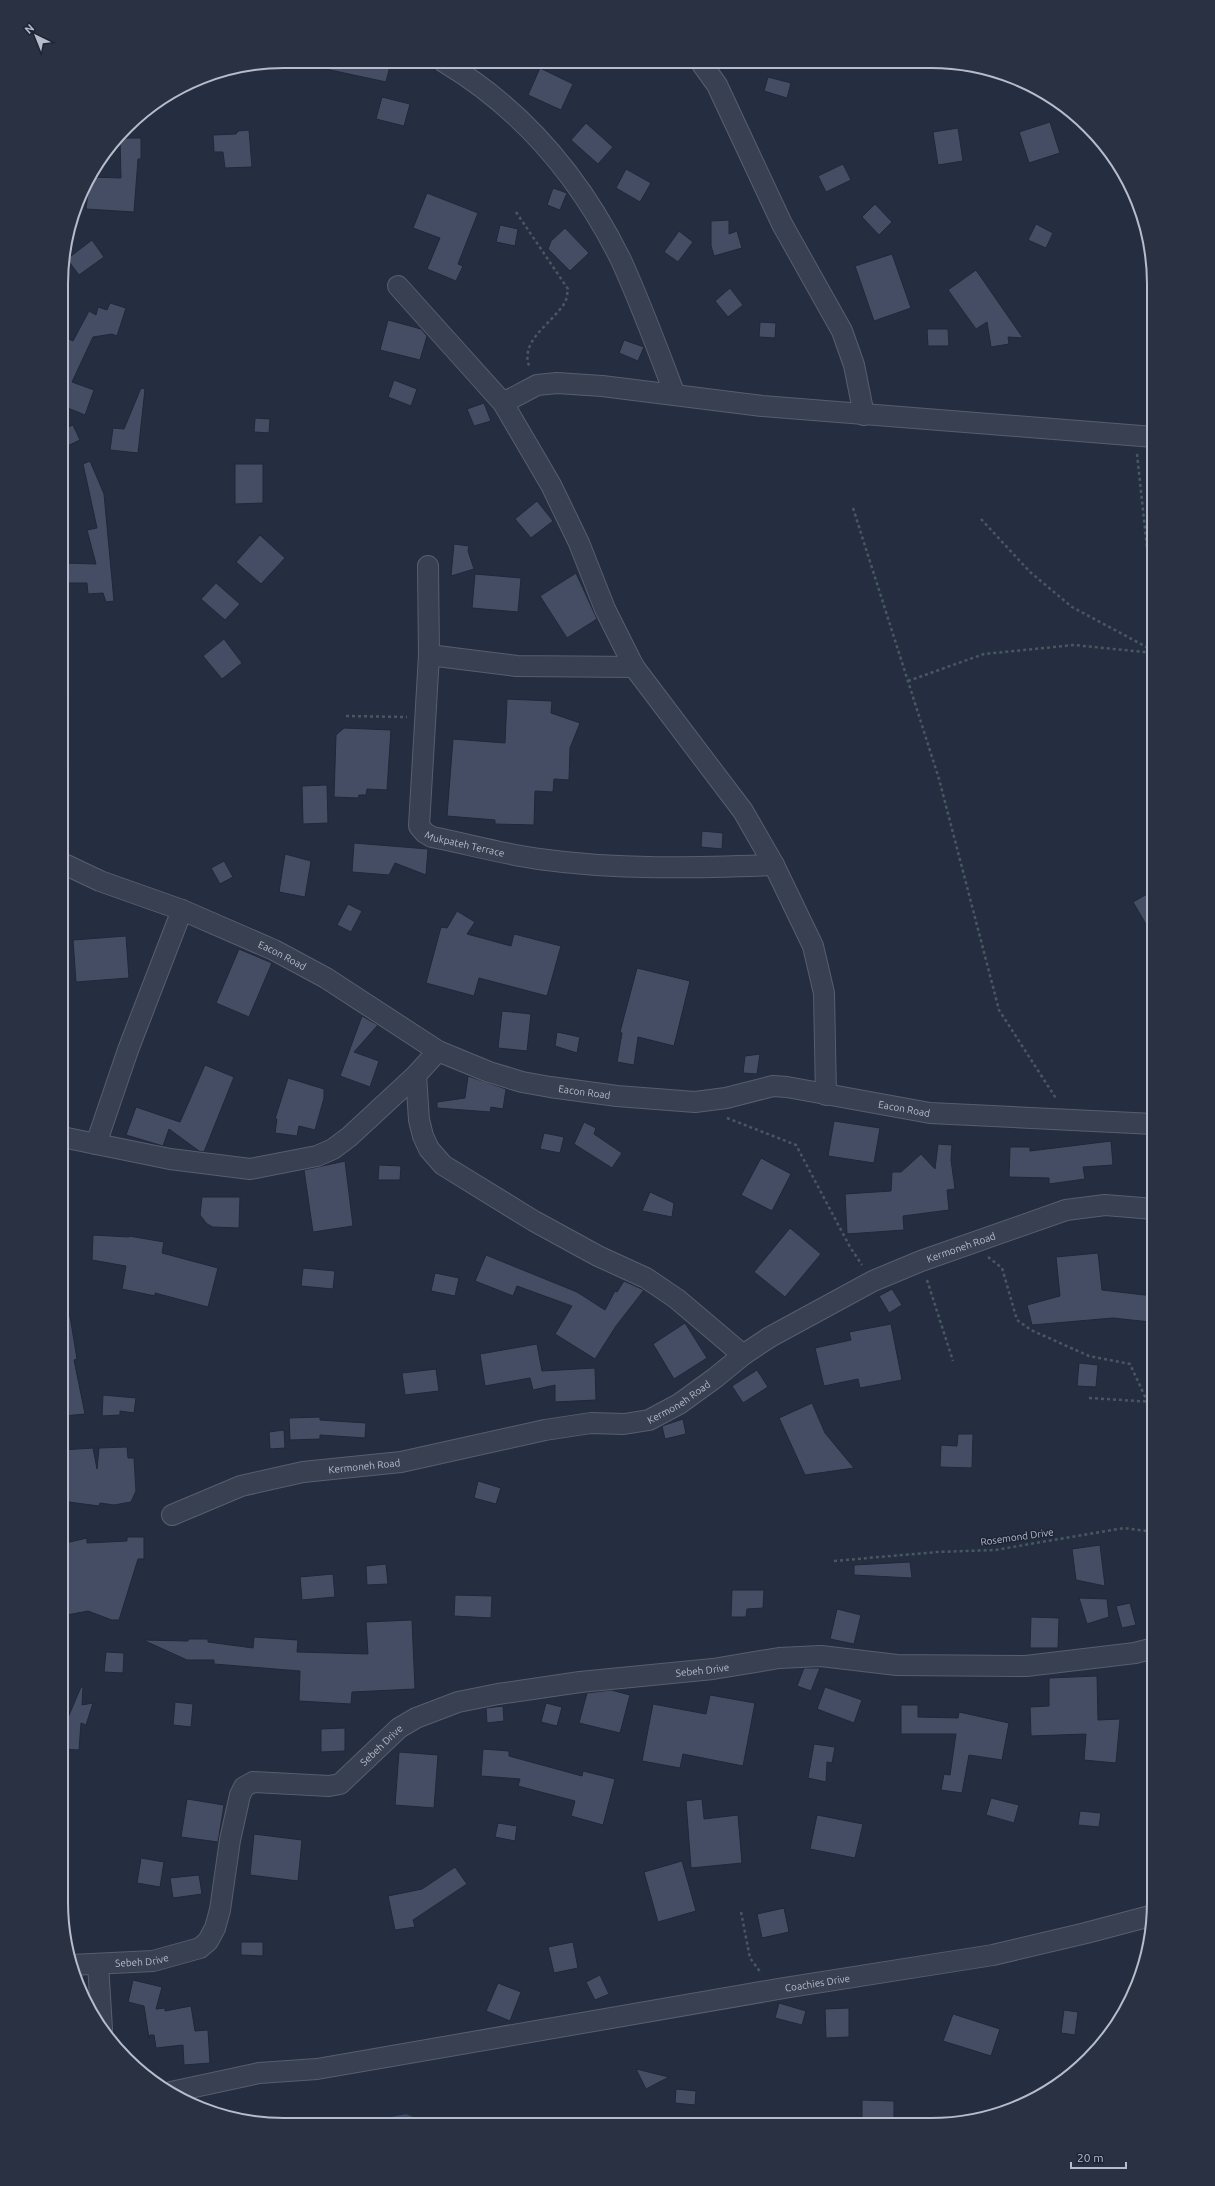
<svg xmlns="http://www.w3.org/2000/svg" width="1215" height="2186" font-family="Ubuntu,sans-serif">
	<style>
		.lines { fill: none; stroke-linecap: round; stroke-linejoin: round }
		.stream { stroke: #384869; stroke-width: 5.5 }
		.building { fill: #444d63; stroke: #202738 }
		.street-casing { stroke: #575e6e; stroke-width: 22 }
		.path { stroke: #45595f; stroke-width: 2.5; stroke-dasharray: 3 3; stroke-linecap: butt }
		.street { stroke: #394051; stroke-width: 20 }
		.labels { text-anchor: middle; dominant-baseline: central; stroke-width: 3; stroke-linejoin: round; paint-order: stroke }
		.street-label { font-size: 10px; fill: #b6bccb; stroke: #1e2536 }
		.rim { fill: none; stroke: #b6bccb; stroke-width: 2 }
	</style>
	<rect width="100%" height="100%" fill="#252e41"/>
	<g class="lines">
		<polyline class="stream" points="375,2123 406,2117 423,2124"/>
	</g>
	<g class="building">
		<polygon points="322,61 377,62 391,62 386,82 321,68"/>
		<polygon points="540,68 573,84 561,110 528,95"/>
		<polygon points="768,77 791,83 787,98 764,91"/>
		<polygon points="382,97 410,104 404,126 376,119"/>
		<polygon points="1050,122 1060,153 1029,163 1019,132"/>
		<polygon points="586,123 613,147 598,164 571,140"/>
		<polygon points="958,128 963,161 938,165 933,132"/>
		<polygon points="249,130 252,167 225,168 223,152 214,152 213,135 236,134 238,131"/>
		<polygon points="120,138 141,138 141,159 138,159 134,212 86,209 90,177 121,178"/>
		<polygon points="843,164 851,180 826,192 818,176"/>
		<polygon points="626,169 651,183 640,202 616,188"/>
		<polygon points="553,188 567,193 560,210 547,205"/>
		<polygon points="427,193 478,213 458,264 463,266 456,281 427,269 440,238 413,228"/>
		<polygon points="875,204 892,222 879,235 862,217"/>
		<polygon points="729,220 729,234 737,231 742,248 714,256 711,246 711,221"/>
		<polygon points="1036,224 1053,233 1046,248 1028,240"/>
		<polygon points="500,225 518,229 515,246 496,242"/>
		<polygon points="565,228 589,253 570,271 548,249 551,241"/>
		<polygon points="679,231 693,242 678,262 664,252"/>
		<polygon points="92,240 104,257 79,275 67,259"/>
		<polygon points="892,254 911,308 874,321 855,266"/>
		<polygon points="976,270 1023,338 1008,337 1009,344 991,347 987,322 976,329 948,290"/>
		<polygon points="730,288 743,305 728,317 715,301"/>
		<polygon points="110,303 126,308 117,336 112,334 93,337 72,382 94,390 85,415 63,406 63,336 73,341 89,311 96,315 98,307 107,310"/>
		<polygon points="388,320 421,329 427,336 420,360 380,350"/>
		<polygon points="760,322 776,323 775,338 759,337"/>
		<polygon points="927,329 948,329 949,346 928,346"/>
		<polygon points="624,340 644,347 638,361 619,353"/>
		<polygon points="394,380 417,389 411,406 388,397"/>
		<polygon points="141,388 145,389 138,453 110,450 113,428 124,429"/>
		<polygon points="484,403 491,421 474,426 467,409"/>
		<polygon points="255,418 270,419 269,433 254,432"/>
		<polygon points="73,425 80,440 63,448 63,429"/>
		<polygon points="90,461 104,494 114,601 106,602 103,593 88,594 87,583 63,583 63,563 96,564 87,530 97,528 83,464"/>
		<polygon points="235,464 263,464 263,503 235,504"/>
		<polygon points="537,501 553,521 531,538 515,519"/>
		<polygon points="260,535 285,558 261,584 236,562"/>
		<polygon points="454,544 469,546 468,551 474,569 451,576"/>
		<polygon points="576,573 597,619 567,638 540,596"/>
		<polygon points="475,574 521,578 518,612 472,608"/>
		<polygon points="216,583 240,604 225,620 201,599"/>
		<polygon points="224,639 242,663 222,679 203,656"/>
		<polygon points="507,699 552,701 551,713 580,723 570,748 569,780 554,779 553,792 535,791 534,825 495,824 495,820 447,816 453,739 505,743"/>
		<polygon points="344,728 391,730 387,790 367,789 366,795 359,795 358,798 334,797 336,735"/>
		<polygon points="327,785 328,823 303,824 302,786"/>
		<polygon points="702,831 723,833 722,849 701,847"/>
		<polygon points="354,843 428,849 426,875 395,863 389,875 352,872"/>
		<polygon points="285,854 311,861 305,897 279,892"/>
		<polygon points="224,861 233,877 220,884 211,868"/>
		<polygon points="1154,890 1154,938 1133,902"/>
		<polygon points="348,904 362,911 351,932 337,925"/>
		<polygon points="457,911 475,922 467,934 511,946 514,934 561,946 547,996 479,978 474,996 426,983 441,927 447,928"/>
		<polygon points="126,936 129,978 76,982 73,940"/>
		<polygon points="239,949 272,963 249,1017 216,1003"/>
		<polygon points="637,968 690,981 674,1046 638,1037 634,1065 617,1062 622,1033 620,1032"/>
		<polygon points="502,1011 531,1014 527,1051 498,1048"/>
		<polygon points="362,1016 378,1025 354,1052 379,1061 370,1087 340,1076"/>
		<polygon points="557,1032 580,1037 577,1053 555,1046"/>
		<polygon points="760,1054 757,1074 743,1073 745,1056"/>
		<polygon points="205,1065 234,1077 204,1152 199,1151 169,1129 163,1146 126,1135 136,1107 180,1122"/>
		<polygon points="468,1076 506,1089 503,1109 491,1107 490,1112 437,1108 437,1102 465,1098"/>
		<polygon points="288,1078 324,1089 324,1098 315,1130 299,1126 297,1136 275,1133 277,1119 275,1119"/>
		<polygon points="834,1121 880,1128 874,1163 828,1156"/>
		<polygon points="584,1122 596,1128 594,1134 622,1153 612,1168 574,1144"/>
		<polygon points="544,1133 564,1137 560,1153 540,1149"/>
		<polygon points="1111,1141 1113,1165 1083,1167 1085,1179 1049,1184 1049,1178 1009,1177 1010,1147 1030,1147 1030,1151"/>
		<polygon points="938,1144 952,1145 951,1160 955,1189 947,1190 949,1210 903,1216 904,1230 847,1234 845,1194 891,1191 892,1172 901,1172 921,1154 935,1169"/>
		<polygon points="761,1158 791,1174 772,1211 741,1195"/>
		<polygon points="345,1161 353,1226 313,1232 304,1170"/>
		<polygon points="379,1165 401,1166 400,1180 378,1180"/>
		<polygon points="650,1192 674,1203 672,1217 642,1211"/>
		<polygon points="202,1197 240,1197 239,1228 213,1227 207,1224 200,1215"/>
		<polygon points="790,1228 821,1254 785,1297 754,1272"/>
		<polygon points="93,1235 129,1237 129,1236 164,1242 162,1253 218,1268 208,1307 155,1293 155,1296 122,1289 126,1266 92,1260"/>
		<polygon points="1098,1253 1102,1290 1153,1296 1150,1322 1113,1318 1032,1325 1027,1305 1060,1296 1056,1257"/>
		<polygon points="486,1255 577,1292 605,1310 615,1291 617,1292 624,1281 644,1290 616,1326 595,1359 555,1334 572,1306 517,1286 513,1296 475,1281"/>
		<polygon points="303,1268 335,1271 333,1289 301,1286"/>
		<polygon points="435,1273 459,1278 455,1296 431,1291"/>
		<polygon points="892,1289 902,1305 889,1313 879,1296"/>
		<polygon points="70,1316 77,1359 74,1360 85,1414 64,1416 68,1384 62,1386 62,1317"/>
		<polygon points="685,1323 707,1358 674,1379 653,1344"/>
		<polygon points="891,1324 902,1380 860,1388 858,1379 824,1386 815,1348 851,1340 849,1332"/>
		<polygon points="537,1344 542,1371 595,1368 596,1400 555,1402 555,1385 533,1390 530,1378 485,1386 480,1354"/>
		<polygon points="1079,1363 1098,1365 1096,1387 1077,1386"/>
		<polygon points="436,1369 439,1391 405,1395 402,1373"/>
		<polygon points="757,1370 768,1387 743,1403 732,1386"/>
		<polygon points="103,1395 136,1398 134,1413 120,1411 120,1415 102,1416"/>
		<polygon points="812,1403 825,1433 854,1468 805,1475 779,1418"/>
		<polygon points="320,1417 320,1420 366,1423 365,1438 320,1435 320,1439 290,1440 289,1418"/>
		<polygon points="683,1419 686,1434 665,1439 662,1426"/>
		<polygon points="284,1430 285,1448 270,1449 269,1432"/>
		<polygon points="958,1434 973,1434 972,1468 940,1467 941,1445 957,1446"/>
		<polygon points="127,1447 128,1458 134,1458 136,1491 131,1502 114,1505 100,1503 99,1506 61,1501 62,1450 93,1448 97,1469 99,1448"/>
		<polygon points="478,1481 501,1488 496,1504 474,1498"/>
		<polygon points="127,1537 144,1537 144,1559 138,1559 119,1620 112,1620 88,1611 67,1615 61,1567 61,1544 87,1538 87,1543 127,1541"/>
		<polygon points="1100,1545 1105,1586 1076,1580 1072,1549"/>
		<polygon points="910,1562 912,1578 854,1575 854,1565"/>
		<polygon points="386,1564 388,1584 367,1585 366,1566"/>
		<polygon points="333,1574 335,1597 302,1600 300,1577"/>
		<polygon points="732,1590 764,1590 763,1608 747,1609 746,1617 731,1617"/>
		<polygon points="455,1595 492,1596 491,1618 454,1616"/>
		<polygon points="1079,1598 1107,1599 1109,1617 1087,1624"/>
		<polygon points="1130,1603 1136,1625 1122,1628 1116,1606"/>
		<polygon points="837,1609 861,1615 854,1644 830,1639"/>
		<polygon points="1031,1617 1059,1618 1058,1648 1030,1648"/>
		<polygon points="412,1620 415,1689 352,1692 351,1704 299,1701 300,1671 214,1664 214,1660 187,1660 143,1640 188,1641 188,1639 208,1639 208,1642 253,1648 254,1637 298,1640 297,1652 368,1654 366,1622"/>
		<polygon points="106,1652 124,1653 123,1673 104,1672"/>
		<polygon points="804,1668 820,1668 811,1691 797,1686"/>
		<polygon points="1097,1676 1098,1720 1120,1719 1116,1763 1084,1760 1086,1734 1031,1736 1030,1707 1049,1706 1049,1678"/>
		<polygon points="81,1687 83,1688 82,1705 93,1703 86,1725 81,1723 79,1750 61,1749 61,1734"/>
		<polygon points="825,1687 862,1700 854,1723 817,1709"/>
		<polygon points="611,1690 630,1695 620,1733 579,1723 587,1693"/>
		<polygon points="710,1695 755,1703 743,1766 683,1754 680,1768 642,1761 653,1704 706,1714"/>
		<polygon points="175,1702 193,1704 191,1727 173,1725"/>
		<polygon points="546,1703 562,1707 557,1726 541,1722"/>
		<polygon points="901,1705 918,1705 918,1717 958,1718 959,1712 1009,1723 1002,1760 969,1755 962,1793 941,1790 944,1774 950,1775 956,1734 901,1734"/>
		<polygon points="503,1706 504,1721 487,1723 486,1708"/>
		<polygon points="345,1728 345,1751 321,1752 321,1729"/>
		<polygon points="814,1744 835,1747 832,1763 827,1762 826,1782 808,1778"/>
		<polygon points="483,1749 509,1751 509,1756 582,1776 583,1771 615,1779 603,1825 571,1816 575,1801 518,1786 520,1779 481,1776"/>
		<polygon points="399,1752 438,1755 434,1808 395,1805"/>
		<polygon points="991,1798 1019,1805 1014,1823 986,1815"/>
		<polygon points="187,1799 224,1805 218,1842 181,1837"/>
		<polygon points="702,1799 704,1819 738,1815 742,1863 691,1868 686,1801"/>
		<polygon points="1080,1811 1101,1813 1099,1827 1078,1825"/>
		<polygon points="817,1815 863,1824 855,1858 810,1849"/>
		<polygon points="498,1823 517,1826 515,1841 495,1837"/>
		<polygon points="254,1834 302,1840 298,1881 250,1875"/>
		<polygon points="141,1858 164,1862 160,1887 137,1883"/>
		<polygon points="682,1861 696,1911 658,1922 644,1872"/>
		<polygon points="455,1867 467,1884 413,1920 415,1927 395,1930 388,1896 422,1889"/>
		<polygon points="199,1875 202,1894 173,1898 170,1878"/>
		<polygon points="784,1908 789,1932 762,1938 757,1914"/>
		<polygon points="241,1942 263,1942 263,1956 241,1955"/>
		<polygon points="573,1942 578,1968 554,1973 548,1947"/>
		<polygon points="600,1975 609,1994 595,2000 586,1982"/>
		<polygon points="133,1980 162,1987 156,2009 165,2008 165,2011 191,2006 195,2031 208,2030 210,2063 184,2065 183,2045 156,2048 154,2035 150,2035 149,2038 144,2006 128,2002"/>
		<polygon points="498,1983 521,1992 510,2021 486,2011"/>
		<polygon points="779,2003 806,2011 802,2025 775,2018"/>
		<polygon points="849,2008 849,2037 826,2038 825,2009"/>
		<polygon points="1064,2010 1078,2012 1075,2035 1061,2033"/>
		<polygon points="953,2014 1000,2029 991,2056 943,2041"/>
		<polygon points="636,2069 669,2077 646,2089"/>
		<polygon points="676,2089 696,2091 695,2105 675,2103"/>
		<polygon points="862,2100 894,2101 894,2123 862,2122"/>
	</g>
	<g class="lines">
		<g class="street-casing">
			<g id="street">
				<path d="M444,62C524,110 580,177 621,260C641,304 658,350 675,395"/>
				<polyline points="702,64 717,85 782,224 842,331 854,365 864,415"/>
				<polyline points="398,286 503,403 551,485 579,543 605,609 634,667 743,811 774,865 813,946 824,993 826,1095"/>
				<polyline points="503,403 537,385 557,383 602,386 762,406 1154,437"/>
				<path id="s1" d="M428,566L429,655L419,826L425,833L432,837C468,844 503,854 539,859C617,870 695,868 774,865"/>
				<polyline points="429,655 517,666 634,667"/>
				<path id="s2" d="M62,863L100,881L182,910L274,950L326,978L438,1051L489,1072L522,1082L550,1087L617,1096L695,1102L726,1098L773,1086L787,1087L930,1113L1154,1124"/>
				<polyline points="416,1075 419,1120 423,1136 429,1149 443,1165 534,1221 598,1256 646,1278 677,1299 743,1355"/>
				<polyline points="62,1137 170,1159 250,1169 317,1156 333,1149 349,1137 416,1075 438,1051"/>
				<polyline points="96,1144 128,1050 182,910"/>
				<path id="s3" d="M172,1515L241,1486L303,1472L401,1462L545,1430L591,1423L624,1424L649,1420L679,1404L715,1378L743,1355L770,1337L873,1281L921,1261L1066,1210L1105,1205L1154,1209"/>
				<polyline points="98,1964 102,2029"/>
				<path id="s4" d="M71,1965L153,1961L200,1948L208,1941L215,1928L220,1910L230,1840L240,1795L244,1787L253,1782L329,1786L340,1784L399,1728L416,1718L458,1702L498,1694L580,1682L713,1669L779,1658L821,1656L897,1665L1026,1666L1135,1653L1154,1648"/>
				<path id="s5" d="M171,2092L259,2073L317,2069L784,1988L993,1955L1086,1933L1154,1915"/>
			</g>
		</g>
		<g class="path">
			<path d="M516,212L568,289C567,294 567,300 564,304C551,324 518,342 530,368"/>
			<polyline points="1137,454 1154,613"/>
			<polyline points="853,508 939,779 999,1010 1057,1100"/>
			<polyline points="981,519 1030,572 1072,607 1154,651"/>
			<polyline points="908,681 984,654 1074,645 1154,653"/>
			<polyline points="346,716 407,717"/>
			<polyline points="727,1118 796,1145 850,1247 862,1265"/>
			<polyline points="988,1257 1002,1268 1017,1320 1031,1330 1089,1356 1130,1364 1147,1401"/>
			<polyline points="927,1280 953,1361"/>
			<polyline points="1089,1398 1154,1402"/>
			<polyline points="834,1561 937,1552 995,1550 1124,1528 1154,1532"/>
			<polyline points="741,1912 750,1958 761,1973"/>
		</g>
		<use href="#street" class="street"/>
	</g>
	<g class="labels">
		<g class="street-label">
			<text stroke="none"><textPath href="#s1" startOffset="311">Mukpateh Terrace</textPath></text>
			<text stroke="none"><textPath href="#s2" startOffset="239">Eacon Road</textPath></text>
			<text stroke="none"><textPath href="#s2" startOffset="575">Eacon Road</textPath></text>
			<text stroke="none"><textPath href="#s2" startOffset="899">Eacon Road</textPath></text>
			<text stroke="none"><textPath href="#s3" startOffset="848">Kermoneh Road</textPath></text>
			<text stroke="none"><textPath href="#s3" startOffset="524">Kermoneh Road</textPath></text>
			<text stroke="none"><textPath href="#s3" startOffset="200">Kermoneh Road</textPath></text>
			<text transform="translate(1017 1537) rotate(-8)">Rosemond Drive</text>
			<text stroke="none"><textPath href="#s4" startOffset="791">Sebeh Drive</textPath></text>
			<text stroke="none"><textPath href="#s4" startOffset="455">Sebeh Drive</textPath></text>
			<text stroke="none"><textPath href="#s4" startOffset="71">Sebeh Drive</textPath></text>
			<text stroke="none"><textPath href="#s5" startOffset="656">Coachies Drive</textPath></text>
		</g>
	</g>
	<path d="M0 0H1215V2186H0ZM284 68H931A216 216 0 0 1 1147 284V1902A216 216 0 0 1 931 2118H284A216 216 0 0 1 68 1902V284A216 216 0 0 1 284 68Z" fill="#2a3142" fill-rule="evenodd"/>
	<path class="rim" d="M284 68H931A216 216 0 0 1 1147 284V1902A216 216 0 0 1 931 2118H284A216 216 0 0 1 68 1902V284A216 216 0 0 1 284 68Z"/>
	<g transform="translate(36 36) rotate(317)" stroke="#1e2536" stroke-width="3" paint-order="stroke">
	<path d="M0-3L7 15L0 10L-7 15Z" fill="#b6bccb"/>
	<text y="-6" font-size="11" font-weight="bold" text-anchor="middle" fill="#b6bccb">N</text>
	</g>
	<path d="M1071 2162v6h55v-6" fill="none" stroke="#b6bccb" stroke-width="2"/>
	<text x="1077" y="2162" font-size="12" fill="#b6bccb" stroke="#1e2536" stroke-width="3" paint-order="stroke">20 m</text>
</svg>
